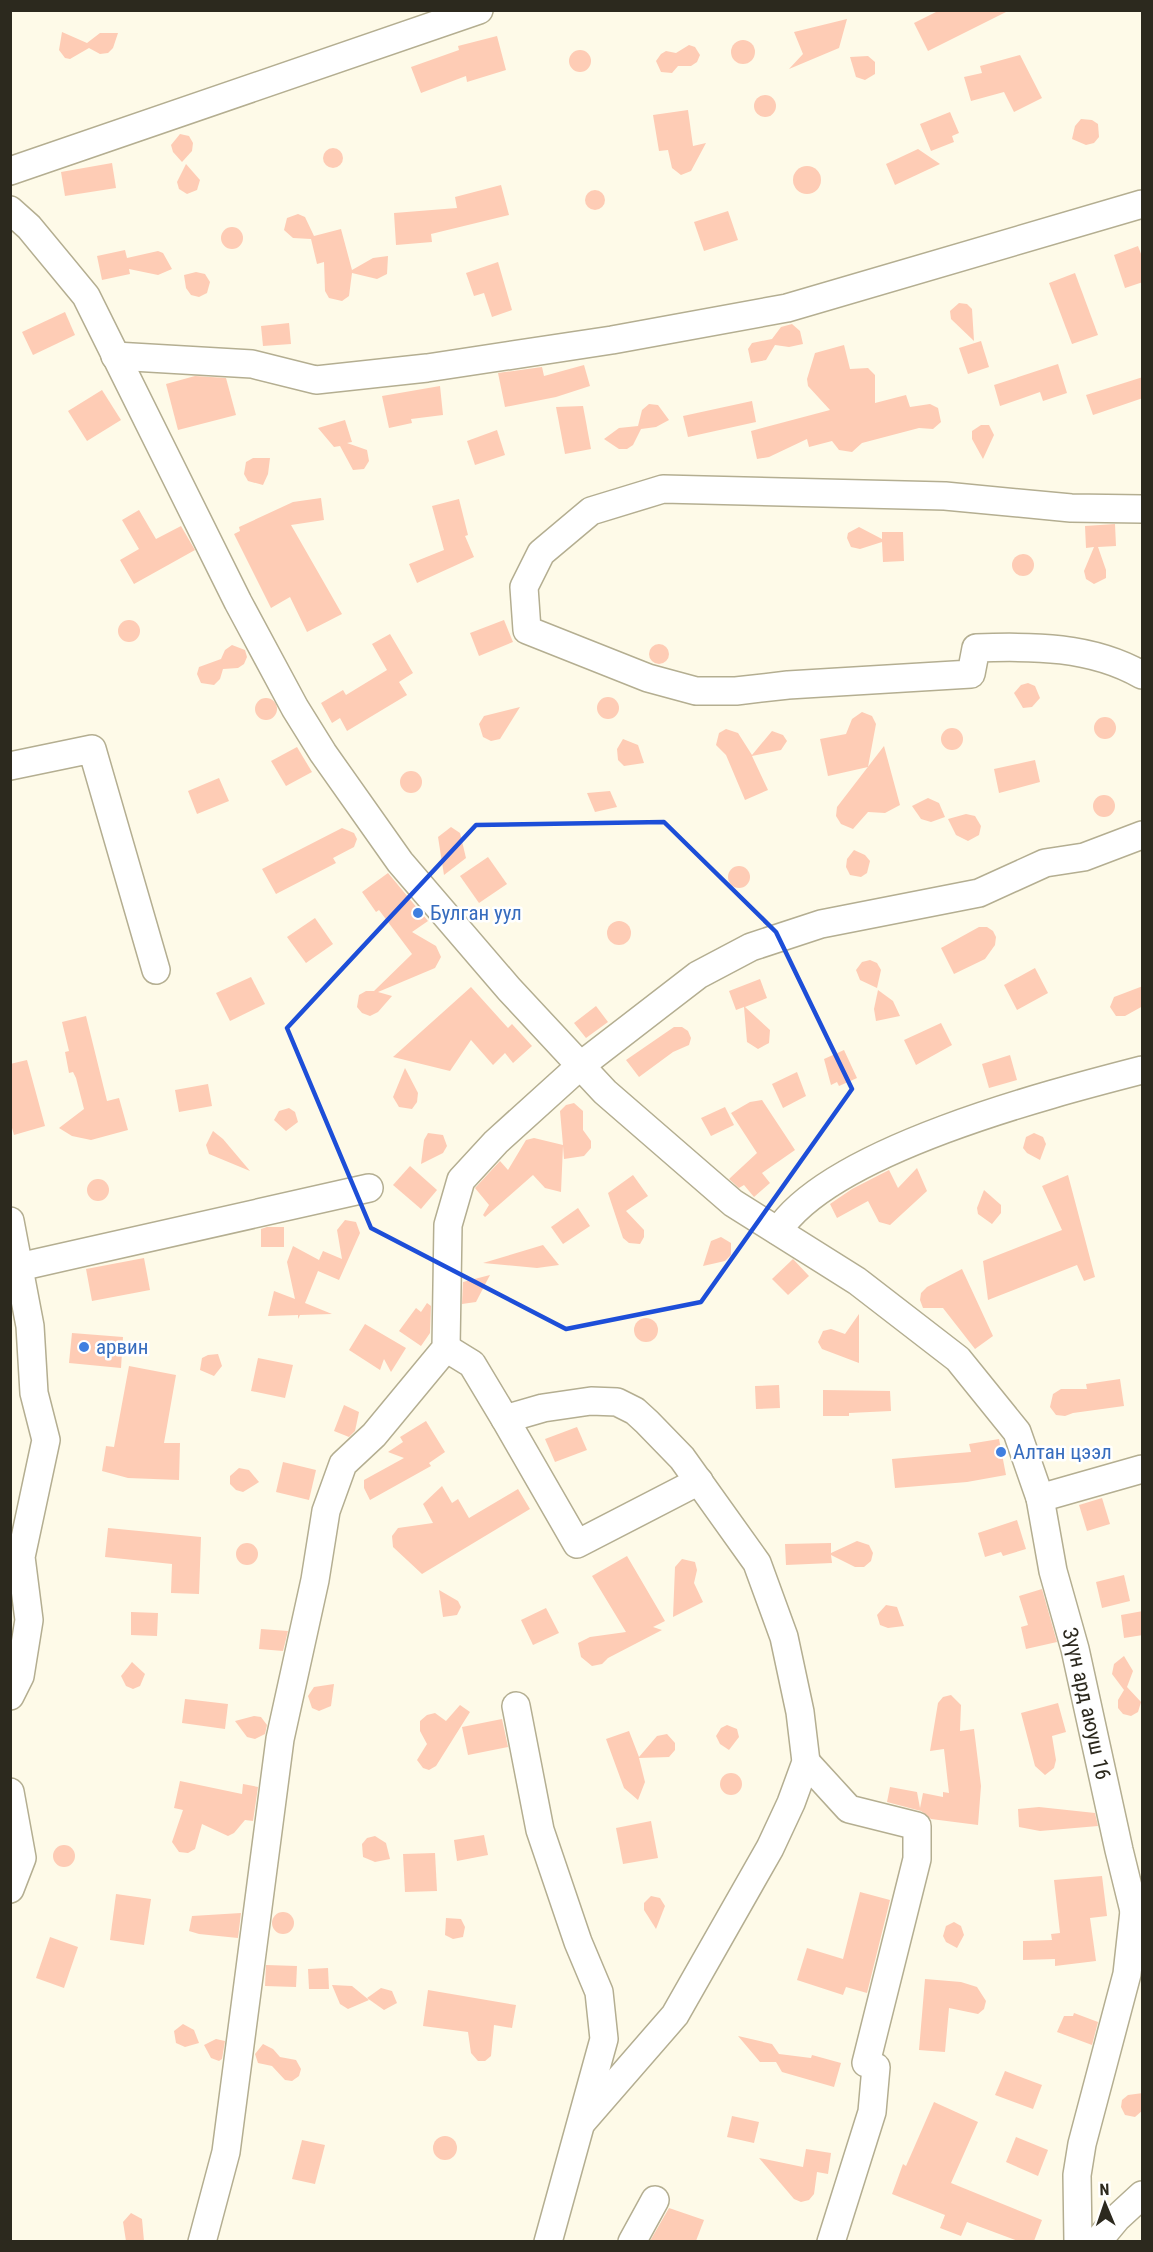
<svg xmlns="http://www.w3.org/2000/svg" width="1153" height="2252" font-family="'Roboto Condensed',sans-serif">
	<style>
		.building { fill: #feccb5 }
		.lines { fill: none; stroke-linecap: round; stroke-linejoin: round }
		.minor-casing { stroke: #b4ae91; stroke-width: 30 }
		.minor { stroke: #fff; stroke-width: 27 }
		.marked { fill: none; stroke: #1d4ed8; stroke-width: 4.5; stroke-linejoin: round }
		.shop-dot { fill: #3f7fe0; stroke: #fff; stroke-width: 2 }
		.labels { text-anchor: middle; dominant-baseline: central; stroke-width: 5; stroke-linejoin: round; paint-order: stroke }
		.shop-label { font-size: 21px; fill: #366cbe; stroke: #fff; text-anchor: start }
		.street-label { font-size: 21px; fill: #2c291e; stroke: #fff }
	</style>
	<rect width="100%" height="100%" fill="#fefae8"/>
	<g class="building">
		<polygon points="940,10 1010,10 928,51 914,23"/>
		<polygon points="847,19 839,48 789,69 803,54 794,32"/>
		<polygon points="62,32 87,43 100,33 118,33 113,48 108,53 100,54 89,48 70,59 65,58 59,50"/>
		<polygon points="497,36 506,70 467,82 466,76 421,93 411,67 459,50 458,46"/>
		<circle cx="743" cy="52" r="12"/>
		<polygon points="689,45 695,47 700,55 697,62 691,66 678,66 672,73 661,72 656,61 661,54 666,51 676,53"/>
		<circle cx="580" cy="61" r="11"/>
		<polygon points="1020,55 1042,98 1014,112 1004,92 971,101 964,77 982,73 980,66"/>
		<polygon points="868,56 875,62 875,74 865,80 856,77 850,57"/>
		<circle cx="765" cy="106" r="11"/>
		<polygon points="688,110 693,146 706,143 691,171 681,175 672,168 668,150 659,151 653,115"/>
		<polygon points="950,112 959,133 952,136 954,142 931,151 920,124"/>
		<polygon points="1081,119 1092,120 1098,124 1099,137 1094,143 1086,145 1072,139 1075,126"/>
		<polygon points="180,134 189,136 193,143 192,151 182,162 173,152 171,145"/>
		<circle cx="333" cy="158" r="10"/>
		<polygon points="918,149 940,164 895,185 886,164"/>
		<polygon points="112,163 116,188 65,196 61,172"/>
		<polygon points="186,164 200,180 197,190 187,194 179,189 177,182"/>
		<circle cx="807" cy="180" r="14"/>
		<polygon points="501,185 509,215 431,234 432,242 396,245 394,213 457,208 455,197"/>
		<circle cx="595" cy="200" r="10"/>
		<polygon points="728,211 738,240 704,251 694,222"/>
		<polygon points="298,214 305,217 314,236 341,229 352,270 373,258 388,256 387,274 377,279 352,273 349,296 342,301 329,298 325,291 324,262 317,264 311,239 293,238 284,230 287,218"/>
		<circle cx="232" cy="238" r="11"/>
		<polygon points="1138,246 1143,259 1143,282 1125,288 1114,255"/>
		<polygon points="125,250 127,258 158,251 163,253 172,269 158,275 129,269 130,274 102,280 97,256"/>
		<polygon points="498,262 512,310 492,317 484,293 474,296 466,273"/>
		<polygon points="196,272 205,274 210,282 207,293 199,297 191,295 186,288 184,275"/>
		<polygon points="1075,273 1098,335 1072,344 1049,283"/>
		<polygon points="959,303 967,304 972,309 974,341 951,319 950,311"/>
		<polygon points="65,312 75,335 33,355 22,332"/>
		<polygon points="289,323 291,344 263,346 261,326"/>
		<polygon points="792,324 800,331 803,344 789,347 775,345 766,360 751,363 748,349 752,343 772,339 781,327"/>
		<polygon points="981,341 989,367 968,374 959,348"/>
		<polygon points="844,345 850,369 868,368 875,375 875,403 906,395 910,407 930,404 938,408 941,422 933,429 919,428 862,443 852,452 839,450 832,441 809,447 807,439 769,457 757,459 751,431 830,410 808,386 807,379 815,353"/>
		<polygon points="1058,364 1067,393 1043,401 1040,392 1000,406 994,385"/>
		<polygon points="584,365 590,386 556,397 505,407 498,373 542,367 544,376"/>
		<polygon points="195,376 226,378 236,415 178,430 166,384"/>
		<polygon points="1143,377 1143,398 1093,415 1086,395"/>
		<polygon points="440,386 443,415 411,419 412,423 389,428 382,396"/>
		<polygon points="102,390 121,420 87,441 68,411"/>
		<polygon points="752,401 756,422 688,437 683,416"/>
		<polygon points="649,404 658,405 669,420 656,427 641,429 633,445 627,449 619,449 604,439 619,428 638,426 642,410"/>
		<polygon points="583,406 591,449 565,454 556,407"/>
		<polygon points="345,420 352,442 347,443 367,450 369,461 364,469 353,470 340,446 334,447 318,428"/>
		<polygon points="981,425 989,425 994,435 983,459 972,439 972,431"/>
		<polygon points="497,430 505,455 475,465 467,441"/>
		<polygon points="253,458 270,458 268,474 263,485 248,481 244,474 246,462"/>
		<polygon points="321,498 324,520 291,525 342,614 307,632 290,597 271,608 234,534 240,531 239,527 293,502"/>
		<polygon points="459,499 468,535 465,536 474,557 417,583 409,564 444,550 432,506"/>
		<polygon points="139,510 156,539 181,526 195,550 134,584 120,560 139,549 122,520"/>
		<polygon points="1115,524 1116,546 1098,547 1106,570 1106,578 1094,584 1086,579 1084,571 1094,547 1086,548 1085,526"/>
		<polygon points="859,527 882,539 882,532 903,532 904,561 883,562 882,542 860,549 851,547 847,538 848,533"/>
		<circle cx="1023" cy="565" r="11"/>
		<polygon points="504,620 513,642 479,656 470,633"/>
		<circle cx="129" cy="631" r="11"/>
		<polygon points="390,634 413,673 399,682 407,695 347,731 340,718 332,723 321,703 343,690 346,695 387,670 372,644"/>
		<circle cx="659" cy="654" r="10"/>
		<polygon points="232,645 245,650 247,657 244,664 238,668 223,669 220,679 214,685 201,683 197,674 199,667 221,659 225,650"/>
		<polygon points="1028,683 1035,686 1040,698 1032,707 1023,708 1014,693 1021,685"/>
		<circle cx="608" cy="708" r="11"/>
		<circle cx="266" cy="709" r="11"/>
		<polygon points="520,707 500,739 491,741 483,737 479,724 484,716"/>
		<polygon points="862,712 872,716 876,724 868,767 828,776 820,739 846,734 852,719"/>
		<circle cx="1105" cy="728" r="11"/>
		<circle cx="952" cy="739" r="11"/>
		<polygon points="726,729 738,733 752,755 772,731 783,735 787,741 781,750 752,756 768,790 745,800 726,755 716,745 719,733"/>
		<polygon points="623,739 638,745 644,763 624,766 618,760 617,749"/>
		<polygon points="884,746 900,805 885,813 868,812 853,829 841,824 836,816 837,807"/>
		<polygon points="297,747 312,772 286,786 271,761"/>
		<polygon points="1035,760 1040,782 999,793 994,769"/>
		<circle cx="411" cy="782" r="11"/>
		<polygon points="219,778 229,801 197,814 188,791"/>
		<polygon points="610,791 617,807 595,812 587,793"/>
		<circle cx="1104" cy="806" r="11"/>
		<polygon points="928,798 939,803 945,817 931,822 921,819 912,806"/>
		<polygon points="966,814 975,816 981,826 979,835 968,841 956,835 948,819"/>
		<polygon points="451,827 460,833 466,858 444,875 438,837"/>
		<polygon points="342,828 354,833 357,839 354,847 333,858 336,863 276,894 262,869"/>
		<polygon points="854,850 865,855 870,861 867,873 861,877 850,875 846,867 847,859"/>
		<polygon points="488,857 507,884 479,903 460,876"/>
		<circle cx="739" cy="877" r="11"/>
		<polygon points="388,873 428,921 412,932 436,946 441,957 435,968 378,992 392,996 378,1012 370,1016 362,1013 357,1007 359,995 366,991 374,991 412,954 379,910 376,912 362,892"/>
		<polygon points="315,918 333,944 306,963 287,937"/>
		<circle cx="619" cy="933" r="12"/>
		<polygon points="979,927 987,927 993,931 996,937 995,945 985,959 954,974 941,948"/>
		<polygon points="870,960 877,963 881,970 877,988 860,980 856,970 862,962"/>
		<polygon points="1035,968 1048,993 1017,1010 1004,985"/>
		<polygon points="251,977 265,1004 230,1021 216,993"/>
		<polygon points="760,979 767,998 745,1007 770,1030 769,1043 758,1049 747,1042 744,1007 736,1010 729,991"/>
		<polygon points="1143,986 1143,1006 1125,1016 1116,1016 1110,1007 1114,997"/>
		<polygon points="471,987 508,1028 512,1024 532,1046 513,1063 505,1053 493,1065 471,1040 450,1071 393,1057"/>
		<polygon points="878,990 893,1001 900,1016 876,1021 874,1009"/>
		<polygon points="596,1006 608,1022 586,1038 574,1023"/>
		<polygon points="86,1016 107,1101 119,1098 128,1130 91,1140 72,1136 59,1128 84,1109 76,1078 73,1072 69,1073 65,1052 69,1051 62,1022"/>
		<polygon points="941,1023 952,1045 916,1065 904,1040"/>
		<polygon points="674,1027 682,1027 688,1031 691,1038 689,1045 673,1052 639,1077 626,1060"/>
		<polygon points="844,1050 857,1078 839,1086 837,1082 831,1085 824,1059"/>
		<polygon points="1010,1055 1017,1080 989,1088 982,1064"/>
		<polygon points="27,1060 45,1126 14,1135 10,1121 10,1064"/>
		<polygon points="405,1068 418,1093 417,1102 412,1109 399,1107 393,1097"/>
		<polygon points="797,1072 806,1096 783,1108 772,1084"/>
		<polygon points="208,1084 212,1106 179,1112 175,1090"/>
		<polygon points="762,1100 795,1150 762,1173 770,1183 754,1197 744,1185 739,1188 729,1179 757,1153 731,1113 750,1102"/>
		<polygon points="574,1103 583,1111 583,1130 591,1141 591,1148 584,1156 564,1159 563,1146 561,1192 545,1188 533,1175 485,1217 483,1215 489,1205 475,1188 500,1161 508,1170 526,1140 534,1138 563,1145 560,1111 566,1105"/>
		<polygon points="725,1107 734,1125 711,1136 701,1118"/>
		<polygon points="289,1108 295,1112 298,1122 286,1131 274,1120 279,1111"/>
		<polygon points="213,1131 223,1139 250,1171 209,1154 206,1145"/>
		<polygon points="428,1133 443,1135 447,1146 443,1153 421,1164 424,1140"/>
		<polygon points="1034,1133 1043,1137 1046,1144 1040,1160 1027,1153 1023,1148 1026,1137"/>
		<polygon points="410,1166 437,1190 421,1209 393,1185"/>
		<polygon points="917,1168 927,1191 890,1225 879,1222 868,1201 837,1218 830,1204 852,1189 889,1170 898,1188"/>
		<polygon points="633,1175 648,1196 626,1211 644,1230 644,1237 640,1244 629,1243 623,1238 608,1193"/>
		<polygon points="1068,1175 1095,1277 1084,1281 1077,1265 988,1300 983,1261 1062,1230 1042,1186"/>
		<circle cx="98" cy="1190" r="11"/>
		<polygon points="984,1190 1001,1205 1001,1213 992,1224 978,1214 977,1208"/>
		<polygon points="578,1208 590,1226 563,1244 551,1227"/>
		<polygon points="345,1220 356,1222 360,1233 339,1280 318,1271 305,1303 332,1314 300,1315 298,1319 298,1315 268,1316 274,1291 295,1299 287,1262 293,1246 319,1260 323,1251 342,1259 337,1230"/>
		<polygon points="267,1227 284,1227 284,1247 261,1247 261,1229"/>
		<polygon points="721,1237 731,1243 731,1255 725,1261 703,1266 711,1241"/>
		<polygon points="543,1245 559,1265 537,1268 483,1263"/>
		<polygon points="144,1258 150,1290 92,1301 86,1269"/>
		<polygon points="793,1259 809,1276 788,1295 772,1279"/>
		<polygon points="962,1269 993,1336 975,1349 943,1308 923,1308 920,1300 921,1293 927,1287"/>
		<polygon points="490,1275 476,1302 462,1304 463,1282"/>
		<polygon points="427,1303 431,1306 430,1333 421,1346 399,1331 416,1308 421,1312"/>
		<polygon points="859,1314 859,1363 822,1349 818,1342 823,1331 831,1329 845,1334"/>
		<circle cx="646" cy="1330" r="12"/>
		<polygon points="365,1324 406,1348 391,1372 384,1359 380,1370 349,1350"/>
		<polygon points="72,1333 123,1337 121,1368 69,1363"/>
		<polygon points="218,1354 222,1366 214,1376 200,1370 202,1358 208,1355"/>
		<polygon points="258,1358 293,1365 285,1398 251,1391"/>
		<polygon points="129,1366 176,1375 164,1443 180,1443 179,1480 128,1478 102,1471 106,1446 114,1447"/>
		<polygon points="1120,1379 1124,1406 1073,1413 1065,1416 1056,1415 1050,1407 1053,1394 1061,1389 1087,1389 1086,1384"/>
		<polygon points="779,1385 780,1408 756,1409 755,1386"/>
		<polygon points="823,1390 890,1391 891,1411 849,1413 849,1416 823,1416"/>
		<polygon points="344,1405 359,1412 355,1431 349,1437 334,1431"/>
		<polygon points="426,1421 445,1452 429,1463 431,1466 370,1500 364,1488 364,1480 404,1458 388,1452 403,1442 400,1437"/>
		<polygon points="577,1427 587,1450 555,1462 545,1439"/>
		<polygon points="999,1439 1006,1475 967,1482 895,1488 892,1459 971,1452 969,1444"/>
		<polygon points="283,1462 316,1470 309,1500 276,1492"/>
		<polygon points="239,1468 249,1470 259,1482 243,1492 236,1490 230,1484 230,1476"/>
		<polygon points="442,1486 452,1503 458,1499 469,1518 518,1489 530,1509 422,1574 393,1547 392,1536 398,1528 433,1523 423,1504"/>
		<polygon points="1102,1498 1110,1524 1087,1531 1079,1505"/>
		<polygon points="1017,1520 1026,1549 1003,1556 1001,1552 985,1557 978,1533"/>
		<polygon points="108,1528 201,1537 199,1594 171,1593 172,1564 105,1557"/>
		<polygon points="857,1541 869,1545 873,1553 871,1561 864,1567 855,1567 831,1555 832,1563 786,1565 785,1544 831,1543 831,1553"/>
		<circle cx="247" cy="1554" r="11"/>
		<polygon points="627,1556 665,1621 653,1627 662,1630 608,1658 602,1664 592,1666 581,1657 578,1643 590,1637 626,1632 592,1576"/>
		<polygon points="682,1559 695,1562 697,1570 694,1583 703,1602 673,1617 675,1567"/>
		<polygon points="1124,1575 1130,1601 1102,1608 1096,1582"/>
		<polygon points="1042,1589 1057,1642 1026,1649 1021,1627 1028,1625 1019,1596"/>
		<polygon points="439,1590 458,1601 461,1607 457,1615 443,1617"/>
		<polygon points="886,1605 897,1607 904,1626 888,1628 880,1625 877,1615"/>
		<polygon points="546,1608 559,1633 533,1645 521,1620"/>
		<polygon points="1143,1611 1143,1635 1124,1638 1121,1615"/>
		<polygon points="131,1612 158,1613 157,1636 131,1635"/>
		<polygon points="261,1629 288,1631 283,1651 259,1649"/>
		<polygon points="1124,1656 1133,1671 1127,1687 1141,1702 1138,1712 1131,1716 1123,1714 1118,1708 1118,1700 1124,1690 1112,1674 1114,1664"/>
		<polygon points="132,1662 145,1674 140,1686 133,1689 126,1686 121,1676"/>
		<polygon points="334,1684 331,1706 319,1711 312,1708 308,1696 314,1687"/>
		<polygon points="951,1695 961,1705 960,1731 974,1729 981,1786 978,1825 931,1819 921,1811 887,1802 890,1787 917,1792 920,1808 923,1793 943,1797 943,1792 949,1793 944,1749 930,1751 938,1703 943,1697"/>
		<polygon points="185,1699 228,1704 225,1729 182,1723"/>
		<polygon points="1058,1703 1066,1732 1052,1736 1056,1760 1054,1768 1045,1775 1035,1766 1021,1713"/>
		<polygon points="460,1705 470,1712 436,1766 429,1770 423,1768 417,1760 427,1744 420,1731 420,1721 427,1715 435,1713 446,1721"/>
		<polygon points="254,1716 261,1717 267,1725 265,1734 255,1739 247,1737 235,1721"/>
		<polygon points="502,1719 508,1747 468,1755 462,1727"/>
		<polygon points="727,1725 737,1729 739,1737 729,1750 720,1744 716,1736 721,1728"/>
		<polygon points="629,1731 639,1757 657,1736 667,1734 675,1743 675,1750 669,1757 639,1758 645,1782 638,1800 624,1788 606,1739"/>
		<circle cx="731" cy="1784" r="11"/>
		<polygon points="180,1781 242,1794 243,1784 258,1787 253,1821 245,1820 234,1833 228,1836 202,1824 195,1849 188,1853 179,1852 172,1842 183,1810 174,1808"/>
		<polygon points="1039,1807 1095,1813 1098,1826 1040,1831 1019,1827 1018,1809"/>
		<polygon points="651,1821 658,1858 623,1864 616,1828"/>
		<polygon points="484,1835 488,1855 457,1861 454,1840"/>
		<polygon points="375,1836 386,1843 390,1859 375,1862 363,1857 362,1844 367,1838"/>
		<circle cx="64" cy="1856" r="11"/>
		<polygon points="435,1853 437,1891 405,1892 403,1854"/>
		<polygon points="1102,1876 1107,1916 1090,1918 1096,1961 1055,1966 1055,1959 1023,1960 1023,1941 1052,1940 1051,1934 1060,1933 1054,1880"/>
		<polygon points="860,1892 890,1900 867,1993 846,1987 843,1995 797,1980 807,1948 843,1959"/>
		<polygon points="116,1894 151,1899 144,1945 110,1940"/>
		<polygon points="651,1896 660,1898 665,1906 656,1929 644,1910 644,1903"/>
		<circle cx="283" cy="1923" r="11"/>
		<polygon points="241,1913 238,1938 199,1934 189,1931 192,1916"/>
		<polygon points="446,1918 461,1919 465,1927 463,1937 453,1939 445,1935"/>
		<polygon points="954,1922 961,1926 964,1935 957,1948 946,1942 943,1936 946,1926"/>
		<polygon points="50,1937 78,1947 64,1988 36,1978"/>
		<polygon points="266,1965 297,1966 296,1987 265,1986"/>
		<polygon points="328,1968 329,1989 309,1989 308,1969"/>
		<polygon points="925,1979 961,1982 977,1987 986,2001 984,2009 978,2014 949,2008 945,2052 919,2050"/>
		<polygon points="332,1985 352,1986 369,2000 348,2009 340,2004"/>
		<polygon points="381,1988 392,1991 397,2003 384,2010 367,1998"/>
		<polygon points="428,1990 516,2005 512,2028 494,2025 491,2056 485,2061 478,2061 471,2053 468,2032 423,2026"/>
		<polygon points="1074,2013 1098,2022 1092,2045 1057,2032 1064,2016 1073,2016"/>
		<polygon points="183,2024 194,2030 199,2043 185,2047 176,2043 174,2031"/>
		<polygon points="738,2036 772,2044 779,2054 811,2058 812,2055 841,2063 834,2087 782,2072 776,2062 760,2062"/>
		<polygon points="216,2039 225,2041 222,2059 219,2061 211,2058 204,2045"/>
		<polygon points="263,2044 273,2049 280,2057 296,2060 301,2069 299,2076 292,2081 285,2080 272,2066 258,2063 255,2054"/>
		<polygon points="1005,2071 1042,2085 1033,2109 995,2095"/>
		<polygon points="1143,2093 1143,2110 1135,2117 1125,2115 1121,2107 1122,2100 1128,2095"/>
		<polygon points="934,2102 978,2122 951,2183 1042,2220 1034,2241 1018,2241 967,2222 961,2236 940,2228 945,2215 892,2194 903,2164 906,2166"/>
		<polygon points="732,2116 759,2122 754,2143 727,2137"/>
		<circle cx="445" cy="2148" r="12"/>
		<polygon points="1016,2137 1048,2150 1038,2176 1006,2162"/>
		<polygon points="302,2140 325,2145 315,2184 292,2179"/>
		<polygon points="806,2149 831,2153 828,2174 817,2172 814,2194 809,2200 801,2202 794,2199 759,2158 803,2167"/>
		<polygon points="669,2208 704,2220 696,2241 650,2241"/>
		<polygon points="131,2213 142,2219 144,2241 126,2241 123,2222"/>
	</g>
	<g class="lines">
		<g class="minor-casing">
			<g id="minor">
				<polyline points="10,171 479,10"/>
				<path id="s1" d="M10,210L29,227L86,296L238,602L295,708L323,753L400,862L509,989L605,1092L733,1203L857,1281L958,1359L1017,1432L1040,1498L1053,1571L1075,1649L1119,1850L1134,1911L1142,1926"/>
				<polyline points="115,356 252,364 316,380 427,368 612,340 787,308 1142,204"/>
				<path d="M1142,509L1071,508L945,496L663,489L591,511L541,553L524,587L527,630L648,678L696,691H736L788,685L971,674L976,648C1033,646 1091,646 1142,675"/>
				<polyline points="10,766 92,749 156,970"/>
				<polyline points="10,1221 30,1326 34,1393 46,1440 21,1557 29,1620 20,1676 10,1696"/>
				<path d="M778,1231C831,1150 1049,1094 1142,1070"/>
				<polyline points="19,1267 369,1188"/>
				<polyline points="446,1348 472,1364 505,1419 543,1408 591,1401 617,1402 635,1411 647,1422 682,1458 757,1563 784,1637 800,1712 806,1762 791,1803 770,1848 675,2015 583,2121"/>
				<polyline points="505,1419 577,1544 699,1481"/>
				<polyline points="1040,1498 1142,1469"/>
				<polyline points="516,1706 540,1830 578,1942 599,1992 604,2039 548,2242"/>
				<polyline points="806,1762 849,1809 917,1826 917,1859 866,2063 876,2067 872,2112 831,2242"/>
				<polyline points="10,1792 22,1858 10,1889"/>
				<polyline points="202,2242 226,2152 280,1739 315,1580 326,1511 343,1464 374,1435 446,1348 448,1225 461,1180 496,1142 580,1066 698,975 751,947 821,924 979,893 1045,863 1084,857 1142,835"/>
				<polyline points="632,2242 655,2200"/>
				<polyline points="1078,2242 1077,2175 1082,2144 1127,1974 1134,1911"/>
				<polyline points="1097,2242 1117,2218 1142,2195"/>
			</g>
		</g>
		<use href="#minor" class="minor"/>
	</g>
	<path class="marked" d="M664,822L776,932L852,1089L701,1302L566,1329L371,1228L287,1028L476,825Z"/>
	<g class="shop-dot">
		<circle cx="418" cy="913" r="6"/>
		<circle cx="84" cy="1347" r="6"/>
		<circle cx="1001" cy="1452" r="6"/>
	</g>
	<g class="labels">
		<g class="shop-label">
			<text x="430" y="913">Булган уул</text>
			<text x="96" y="1347">арвин</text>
			<text x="1013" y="1452">Алтан цээл</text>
		</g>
		<g class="street-label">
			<text stroke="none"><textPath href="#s1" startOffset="1890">Зүүн ард аюуш 16</textPath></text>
		</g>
	</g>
	<rect width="1153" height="2252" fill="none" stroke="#2c291e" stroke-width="24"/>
	<g transform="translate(1105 2204) rotate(358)" stroke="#ffffff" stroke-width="4.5" paint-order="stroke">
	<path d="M0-4.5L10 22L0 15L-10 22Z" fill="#2c291e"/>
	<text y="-9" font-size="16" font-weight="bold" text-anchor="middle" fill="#2c291e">N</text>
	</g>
</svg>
